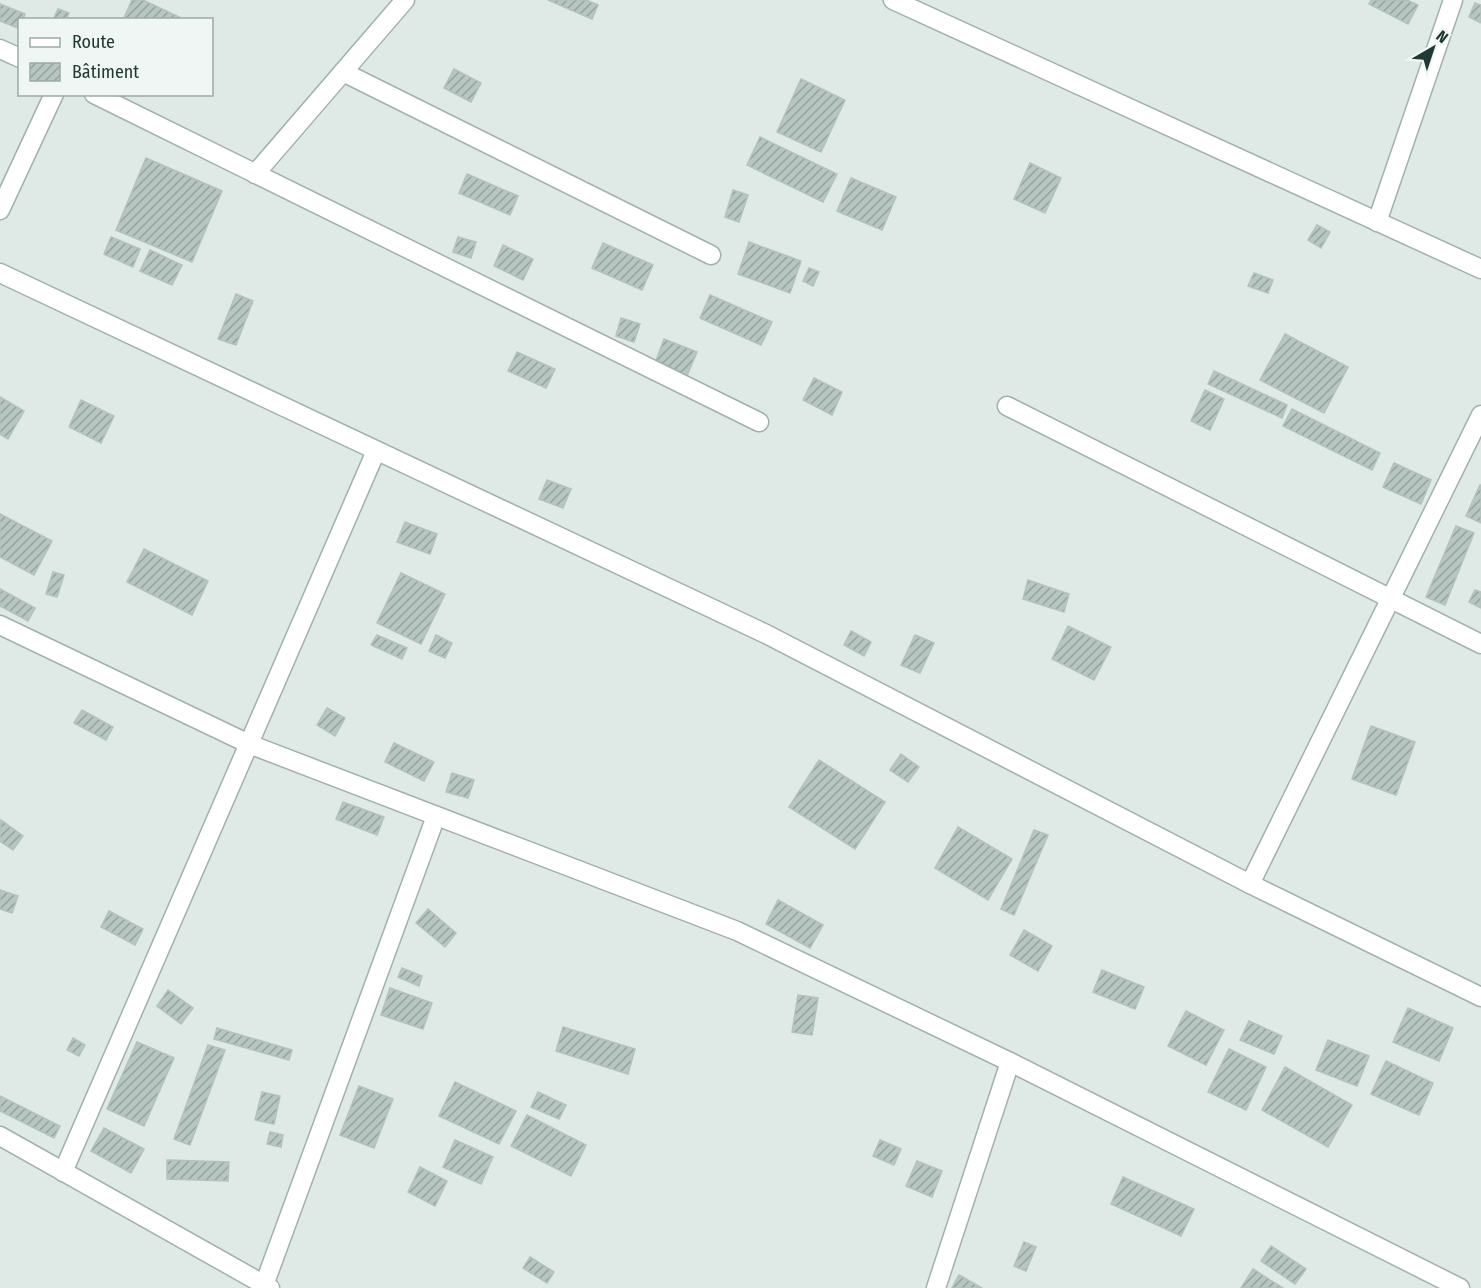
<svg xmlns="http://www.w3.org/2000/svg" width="1481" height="1288" font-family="'Fira Sans Condensed',sans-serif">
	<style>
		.building { fill: url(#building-hatch); stroke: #b2c2bc; stroke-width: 1.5 }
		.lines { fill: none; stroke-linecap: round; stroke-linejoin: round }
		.street-casing { stroke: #a3b0ac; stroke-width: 21 }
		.street { stroke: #fff; stroke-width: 18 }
	</style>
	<defs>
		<pattern id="building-hatch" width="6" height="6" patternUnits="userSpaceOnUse" patternTransform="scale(1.5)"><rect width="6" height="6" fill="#b8c6c1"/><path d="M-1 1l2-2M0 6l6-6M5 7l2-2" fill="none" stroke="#95a29d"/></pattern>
	</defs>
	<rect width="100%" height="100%" fill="#dfe9e5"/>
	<g class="building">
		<polygon points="132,0 143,0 181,18 123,20"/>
		<polygon points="548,0 586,0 598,5 592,19"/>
		<polygon points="1371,0 1407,0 1418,5 1408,24 1369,4"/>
		<polygon points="1475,3 1481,5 1481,23 1469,17"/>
		<polygon points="0,4 25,14 23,20 20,20 20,29 0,21"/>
		<polygon points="58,9 69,13 66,20 53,20"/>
		<polygon points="454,69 481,83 471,102 444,88"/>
		<polygon points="801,79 845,100 821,152 777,132"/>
		<polygon points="760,137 837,174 823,202 747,165"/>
		<polygon points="146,158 222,191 192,262 116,230"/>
		<polygon points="1030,163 1061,178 1045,213 1014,199"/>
		<polygon points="467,174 518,196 510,215 459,193"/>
		<polygon points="851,178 896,197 882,230 837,211"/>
		<polygon points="733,190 748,195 739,222 725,217"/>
		<polygon points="1317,225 1330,232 1321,248 1308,240"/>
		<polygon points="111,237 140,249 133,267 104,254"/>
		<polygon points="458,237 476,242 471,258 453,252"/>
		<polygon points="749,242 801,261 790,293 738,274"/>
		<polygon points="603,243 653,265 642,290 592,268"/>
		<polygon points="503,245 533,259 523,280 494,266"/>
		<polygon points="150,250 182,265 172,285 140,271"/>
		<polygon points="809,268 819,272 813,286 803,281"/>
		<polygon points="1254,273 1273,280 1268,293 1248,286"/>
		<polygon points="236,294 253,301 236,345 218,339"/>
		<polygon points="710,295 772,322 761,345 700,318"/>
		<polygon points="621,318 640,324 634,342 616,336"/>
		<polygon points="1285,334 1348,367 1324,413 1260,380"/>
		<polygon points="664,339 697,352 686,378 654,366"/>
		<polygon points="517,352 555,369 546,388 508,371"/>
		<polygon points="1214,371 1287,405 1282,418 1208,384"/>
		<polygon points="814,378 842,392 832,415 803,400"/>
		<polygon points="1205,390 1224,399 1210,430 1191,421"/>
		<polygon points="0,397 24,411 8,439 0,434"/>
		<polygon points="81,400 114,416 101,443 69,427"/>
		<polygon points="1292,409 1380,453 1372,470 1283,426"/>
		<polygon points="1394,463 1431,480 1421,504 1383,487"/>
		<polygon points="547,480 571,489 563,508 539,499"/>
		<polygon points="1480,485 1481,485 1481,523 1466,516"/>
		<polygon points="0,514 52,541 34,575 0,557"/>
		<polygon points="405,522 437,534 430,554 397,542"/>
		<polygon points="1456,526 1474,533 1445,605 1426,597"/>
		<polygon points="144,549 208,581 192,615 127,582"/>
		<polygon points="53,572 64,575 57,597 46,594"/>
		<polygon points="401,573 445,594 421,644 377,623"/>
		<polygon points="1028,580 1069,594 1064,612 1023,599"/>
		<polygon points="0,589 35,608 28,621 0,606"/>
		<polygon points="1475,590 1481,592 1481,608 1469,602"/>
		<polygon points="1068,626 1111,647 1094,680 1052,659"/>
		<polygon points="851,631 871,642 864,656 844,645"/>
		<polygon points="377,635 407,648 402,659 371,645"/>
		<polygon points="436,635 452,643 445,658 429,651"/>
		<polygon points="915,635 934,643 920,673 901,665"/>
		<polygon points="327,708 345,718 335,736 317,725"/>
		<polygon points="82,710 113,727 106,740 74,723"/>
		<polygon points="1371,726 1415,742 1396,795 1352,779"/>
		<polygon points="394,743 434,762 424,781 385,762"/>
		<polygon points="901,754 919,767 908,782 890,770"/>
		<polygon points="819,760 885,802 855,849 789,807"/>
		<polygon points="452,773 474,780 468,798 446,792"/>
		<polygon points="343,802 384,817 377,835 336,819"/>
		<polygon points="1,820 23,836 13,850 0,841"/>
		<polygon points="958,827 1012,859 988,900 935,868"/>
		<polygon points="1034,830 1048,835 1014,915 1001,909"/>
		<polygon points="0,890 18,896 12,913 0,909"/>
		<polygon points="778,900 823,925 810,948 766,924"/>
		<polygon points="428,909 456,933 445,947 416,923"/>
		<polygon points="109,911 143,929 135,945 101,927"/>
		<polygon points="1024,930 1052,946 1038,971 1010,955"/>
		<polygon points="402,968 422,976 419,986 398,977"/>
		<polygon points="1102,970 1144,987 1135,1009 1093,992"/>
		<polygon points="390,988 432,1003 423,1029 381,1015"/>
		<polygon points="168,990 193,1008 181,1024 157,1006"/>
		<polygon points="798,995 818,998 812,1035 792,1032"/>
		<polygon points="1408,1008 1453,1028 1439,1061 1393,1042"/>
		<polygon points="1186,1011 1224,1030 1206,1065 1168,1046"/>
		<polygon points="1249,1021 1282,1036 1274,1054 1240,1040"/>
		<polygon points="563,1027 635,1049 628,1074 556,1051"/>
		<polygon points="217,1028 292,1050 289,1060 214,1039"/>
		<polygon points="73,1038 85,1045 79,1056 67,1050"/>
		<polygon points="1328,1040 1369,1056 1357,1086 1316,1070"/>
		<polygon points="137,1042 174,1058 144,1126 107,1109"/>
		<polygon points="208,1045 225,1050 190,1145 174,1139"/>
		<polygon points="1229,1049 1266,1067 1246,1110 1208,1092"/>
		<polygon points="1386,1061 1433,1083 1419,1115 1371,1094"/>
		<polygon points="1285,1067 1352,1105 1328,1147 1262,1110"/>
		<polygon points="455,1082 516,1111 499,1144 439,1116"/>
		<polygon points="359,1086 393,1099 374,1148 340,1135"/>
		<polygon points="262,1092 280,1096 274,1124 255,1120"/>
		<polygon points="538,1092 566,1105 559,1119 531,1107"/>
		<polygon points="0,1096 60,1126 54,1138 0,1111"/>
		<polygon points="527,1115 586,1145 571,1176 511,1146"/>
		<polygon points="104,1128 144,1149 131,1173 91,1151"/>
		<polygon points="270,1132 283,1135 281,1147 267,1144"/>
		<polygon points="455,1140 493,1157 481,1184 443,1167"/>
		<polygon points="880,1140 901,1149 894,1165 873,1156"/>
		<polygon points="167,1160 229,1162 228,1181 167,1179"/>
		<polygon points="917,1161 942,1171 932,1197 906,1186"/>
		<polygon points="420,1167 447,1181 435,1206 408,1192"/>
		<polygon points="1123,1177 1194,1209 1181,1236 1111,1204"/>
		<polygon points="1024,1242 1036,1247 1026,1271 1014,1266"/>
		<polygon points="1271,1246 1306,1269 1295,1284 1261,1261"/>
		<polygon points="530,1257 554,1272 547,1283 523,1268"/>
		<polygon points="1253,1269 1283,1288 1241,1288"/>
		<polygon points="959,1275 982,1288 952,1288"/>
	</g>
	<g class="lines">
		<g class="street-casing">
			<g id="street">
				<polyline points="893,0 1481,269"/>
				<polyline points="0,49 20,58"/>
				<polyline points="343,72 711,255"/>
				<polyline points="94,94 759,422"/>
				<polyline points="255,174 405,0"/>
				<polyline points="0,210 54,94"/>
				<polyline points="1377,222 1453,0"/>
				<polyline points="0,273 766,634 1250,884 1481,997"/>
				<polyline points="1007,406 1481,644"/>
				<polyline points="0,625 249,744 737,931 1010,1062 1460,1288"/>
				<polyline points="1250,884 1481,415"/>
				<polyline points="0,1136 270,1288"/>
				<polyline points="63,1172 376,451"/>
				<polyline points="263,1288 436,816"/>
				<polyline points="936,1288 1010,1062"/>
			</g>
		</g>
		<use href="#street" class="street"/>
	</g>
	<rect x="18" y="18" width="195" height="78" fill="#eff6f3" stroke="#9daaa6" stroke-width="1.5"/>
	<rect x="30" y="38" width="30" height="9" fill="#ffffff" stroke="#9daaa6" stroke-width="1.5"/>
	<text x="72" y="48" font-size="18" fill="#223833">Route</text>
	<rect x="30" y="63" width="30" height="18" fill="url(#building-hatch)" stroke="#9daaa6" stroke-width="1.5"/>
	<text x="72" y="78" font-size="18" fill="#223833">Bâtiment</text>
	<g transform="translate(1433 48) rotate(39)" stroke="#eff6f3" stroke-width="4.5" paint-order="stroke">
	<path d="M0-4.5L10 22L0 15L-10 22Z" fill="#223833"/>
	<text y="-9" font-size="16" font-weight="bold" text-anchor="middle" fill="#223833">N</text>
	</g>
</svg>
